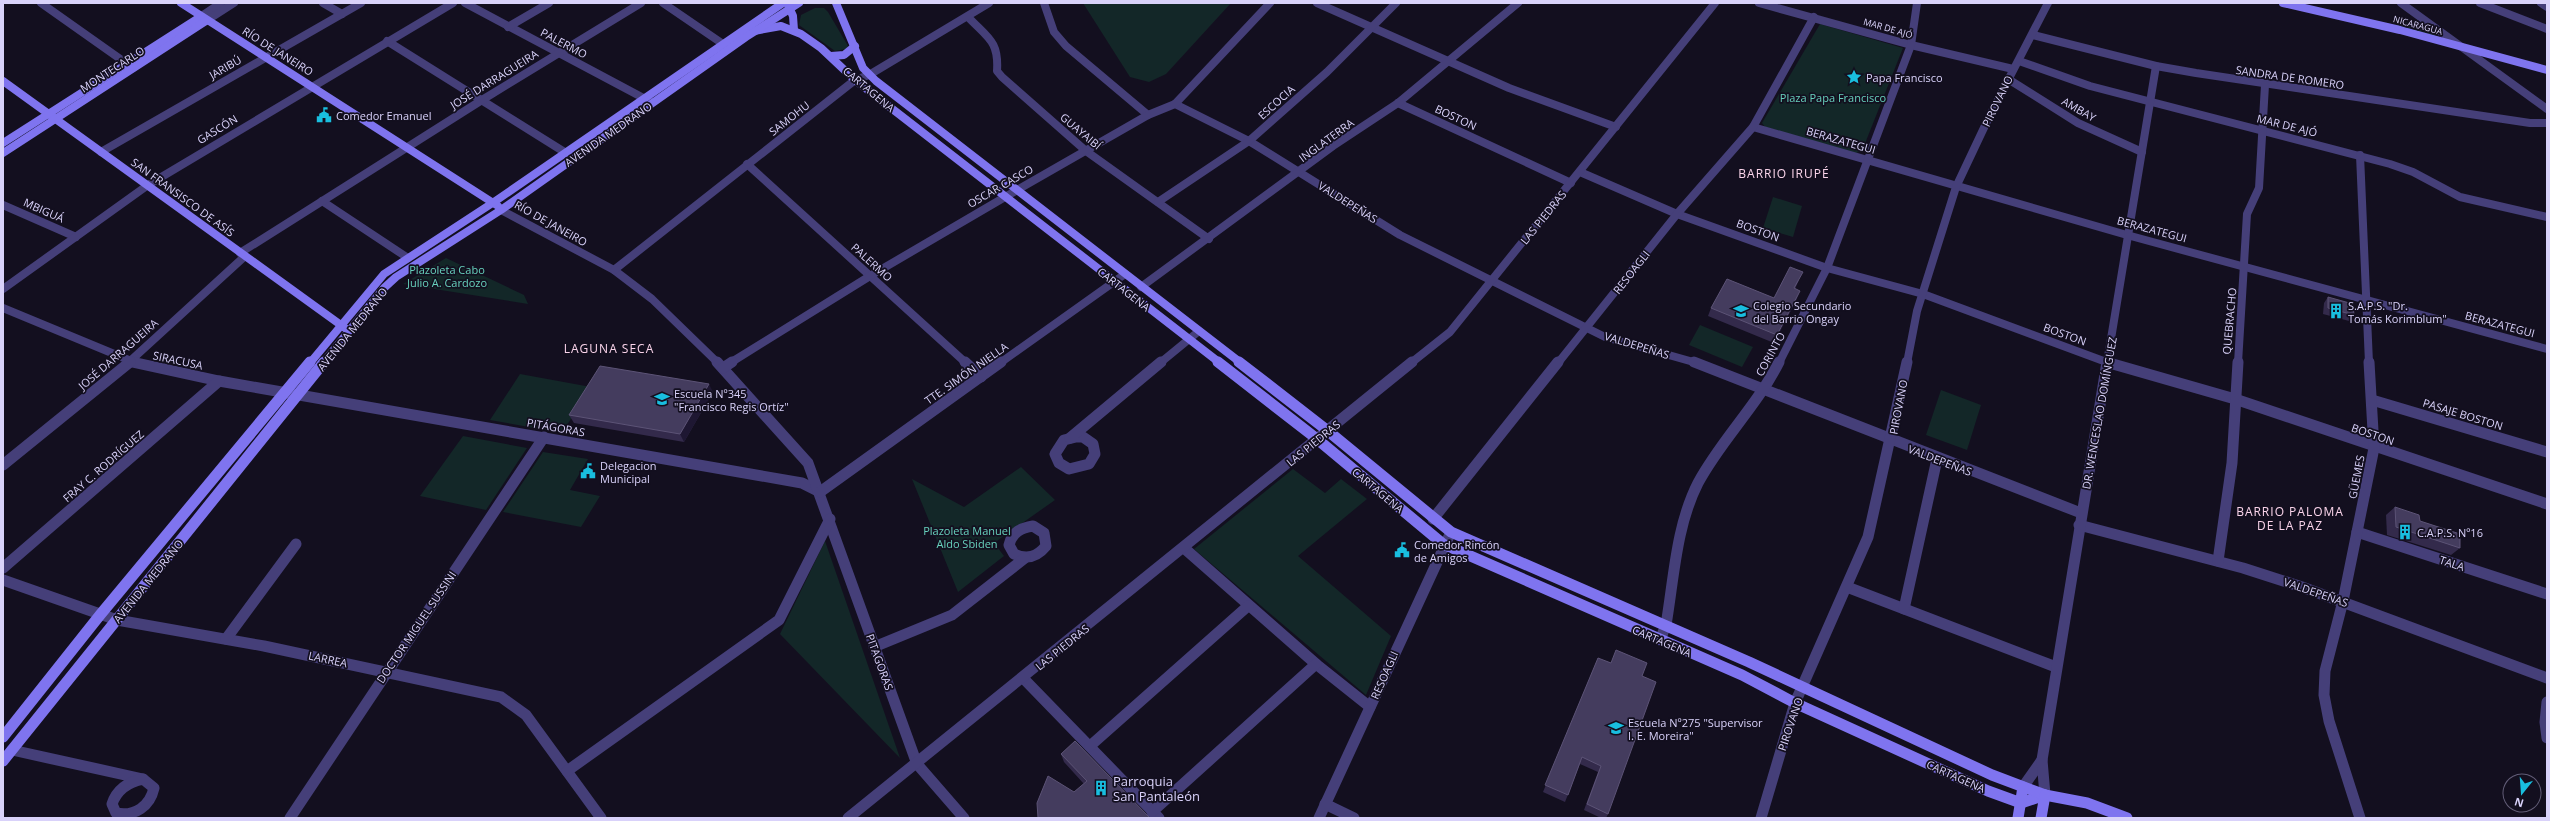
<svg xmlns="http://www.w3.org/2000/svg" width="2550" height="821" font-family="'Open Sans',sans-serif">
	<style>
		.green { fill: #132728 }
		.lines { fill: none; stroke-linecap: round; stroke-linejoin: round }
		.street-far1 { stroke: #453f79; stroke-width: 8 }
		.street { stroke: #453f79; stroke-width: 11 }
		.secondary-far1 { stroke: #7f74ef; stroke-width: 8 }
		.secondary { stroke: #7f74ef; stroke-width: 11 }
		.wall { fill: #332a4b }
		.shaded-wall { fill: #1e1732 }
		.building { fill: #443c5e; stroke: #5c5376 }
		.labels { text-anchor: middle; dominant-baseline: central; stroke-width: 3.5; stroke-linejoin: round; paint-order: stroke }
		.far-street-label { font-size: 9px; fill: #d9d2fa; stroke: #130f1f }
		.street-label { font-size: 11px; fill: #d9d2fa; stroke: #130f1f }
		.poi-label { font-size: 11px; fill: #d9d2fa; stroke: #130f1f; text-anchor: start }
		.park-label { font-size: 11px; fill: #67d1bd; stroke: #130f1f }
		.neighbourhood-label { font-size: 12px; letter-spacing: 1px; fill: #fad4ea; stroke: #130f1f }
		.near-poi-label { font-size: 13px; fill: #d9d2fa; stroke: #130f1f; text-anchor: start }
	</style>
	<rect width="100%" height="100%" fill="#130f1f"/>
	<g class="green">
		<polygon points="1083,3 1231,3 1166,74 1149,82 1130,77"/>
		<polygon points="815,8 824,8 828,12 848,46 846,49 835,51 799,25 801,15"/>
		<polygon points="2417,20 2440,38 2394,25"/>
		<polygon points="1820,24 1903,48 1862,151 1856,153 1765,127 1762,123"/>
		<polygon points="1773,197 1802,206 1793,237 1763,228"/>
		<polygon points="446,258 524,295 528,304 403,284"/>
		<polygon points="1700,325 1753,347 1742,367 1689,345"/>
		<polygon points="520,374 591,387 562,433 490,420"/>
		<polygon points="1941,390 1981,405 1967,450 1926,435"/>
		<polygon points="463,436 527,448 486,510 420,496"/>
		<polygon points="543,452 588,459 570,490 600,496 581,527 503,512"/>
		<polygon points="1021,467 1055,500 994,543 1004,556 958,592 912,479 964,507"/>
		<polygon points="1293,469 1325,493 1341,479 1367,499 1298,556 1391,636 1366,695 1194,549"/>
		<polygon points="825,541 900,758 780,634"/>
	</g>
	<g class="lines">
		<g class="street-far1">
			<polyline points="41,3 133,68"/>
			<polyline points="323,3 342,14"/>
			<polyline points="465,3 651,102"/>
			<polyline points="663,3 723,44"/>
			<polyline points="1044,3 1054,32 1066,46 1148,115"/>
			<polyline points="1317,3 1509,88 1616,127"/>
			<polyline points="1759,3 1911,45 2013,69"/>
			<polyline points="2401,3 2547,109"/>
			<polyline points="2480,3 2547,29"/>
			<polyline points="2541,3 2547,7"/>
			<polyline points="200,17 221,3"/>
			<path d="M968,17C988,38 999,41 997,71L1002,77L1086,151L1209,239"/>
			<polyline points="206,21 234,3"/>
			<polyline points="508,27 549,3"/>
			<polyline points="2033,35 2156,66 2196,73 2530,123 2547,123"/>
			<polyline points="387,41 566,153"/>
			<polyline points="2019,61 2090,86 2390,164 2413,172 2460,197 2547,217"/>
			<polyline points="2008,79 2078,123 2142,152"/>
			<polyline points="1398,103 1571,183"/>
			<polyline points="1175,104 1249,141 1400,235 1605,337 1697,363"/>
			<polyline points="1753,127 2127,235 2547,349"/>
			<polyline points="101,152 361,3"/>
			<polyline points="2360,155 2369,363"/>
			<polyline points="747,164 966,363"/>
			<polyline points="1580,172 1677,214 1827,268 1923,294 2109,363"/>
			<polyline points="322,201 408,258"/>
			<polyline points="1158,202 1249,141 1327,72 1396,3"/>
			<polyline points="3,205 76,237"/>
			<polyline points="501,210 614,270 652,299 718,363"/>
			<polyline points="240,253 482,100 641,3"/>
			<polyline points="614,270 855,80 869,75 989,3"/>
			<polyline points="1141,287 1333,146 1398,103 1518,3"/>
			<polyline points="3,289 148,185 453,3"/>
			<polyline points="3,308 136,363"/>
			<polyline points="128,363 244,257"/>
			<polyline points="730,363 870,276 1005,197 1148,115 1175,104 1270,3"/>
			<polyline points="1000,363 1125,274"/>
			<polyline points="1160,363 1199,331"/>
			<polyline points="1411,363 1450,332 1715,3"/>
			<polyline points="1558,363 1677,214 1753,127 1814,17"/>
			<polyline points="1779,363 1827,268 1911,45 1917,3"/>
			<polyline points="1907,363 1917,311 1956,187 1990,115 2048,3"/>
			<polyline points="2107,363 2156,66"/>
			<polyline points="2238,363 2247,214 2259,188 2265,85"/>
		</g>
		<g class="street">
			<polyline points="132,362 219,381 802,483 820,492"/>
			<polyline points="717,362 808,463 917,764 964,818"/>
			<polyline points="965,362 981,377"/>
			<polyline points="1694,362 2081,513"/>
			<polyline points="2106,362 2235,399 2547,504"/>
			<polyline points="723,368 732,362"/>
			<polyline points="2372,400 2547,452"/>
			<polygon points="1076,437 1083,437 1093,444 1095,454 1089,464 1069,469 1059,463 1055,454 1064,440"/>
			<polyline points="1070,438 1161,362"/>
			<polyline points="3,465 130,362"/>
			<polyline points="820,492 1001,362"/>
			<polyline points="1433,519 1558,362"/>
			<polyline points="2079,525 2243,568 2302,587 2547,678"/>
			<path d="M1033,526L1044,533L1046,546C1037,557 1027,560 1014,554L1009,545C1012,532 1021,528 1033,526Z"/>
			<polyline points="2357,532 2547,594"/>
			<polyline points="1184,548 1316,664 1370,707"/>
			<polyline points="2218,561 2232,463 2238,362"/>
			<polyline points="3,568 219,381"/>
			<polyline points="3,580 117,620 264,646 501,697 526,715 601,818"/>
			<polyline points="1847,587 2056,667"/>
			<polyline points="1904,609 1937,459"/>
			<polyline points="226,639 296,544"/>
			<path d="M1660,640L1666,625C1674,578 1676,526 1698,483C1721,440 1757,406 1779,362"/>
			<polyline points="874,647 952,615 1025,558"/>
			<polyline points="1023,678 1159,818"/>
			<polyline points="2547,702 2545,722 2547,738"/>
			<polyline points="1090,746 1248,606"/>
			<polyline points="12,750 143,779"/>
			<polyline points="567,771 779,620 830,519"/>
			<path d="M143,779L154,788C150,806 135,817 116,813L112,804C117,789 128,782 143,779Z"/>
			<polyline points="2023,787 2042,760"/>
			<polyline points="2045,795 2042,760 2107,362"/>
			<polyline points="1325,804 1354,818"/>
			<polyline points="1152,812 1316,664"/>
			<polyline points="290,818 544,437"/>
			<polyline points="848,818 1412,362"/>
			<polyline points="1319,818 1451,532"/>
			<polyline points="1761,818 1795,703 1868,537 1907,362"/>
			<polyline points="2360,818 2329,721 2324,695 2325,671 2343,601 2374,448 2369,362"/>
		</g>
		<g class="secondary-far1">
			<polyline points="181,3 498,206"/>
			<polyline points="836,3 863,68 876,81 1241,363"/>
			<polyline points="2283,3 2400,30 2547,70"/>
			<polyline points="788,5 793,16 794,30"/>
			<polyline points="754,31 781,26 801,34 821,48 855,80 1220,363"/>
			<polyline points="831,56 844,55 855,46"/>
			<polyline points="3,81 345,328"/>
			<polyline points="3,143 200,17"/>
			<polyline points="3,153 206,21"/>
			<polyline points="310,363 384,274 494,202 783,3"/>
			<polyline points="323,363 384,288 396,277 501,210 746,37 799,3"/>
		</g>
		<g class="secondary">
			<polyline points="1218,362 1317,439 1443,544 1742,675 1795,703 1988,791 2021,803 2045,795"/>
			<polyline points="1239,362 1328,431 1451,532 1749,662 1992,775 2045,795 2087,803 2127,818"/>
			<polyline points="3,737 100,615 310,362"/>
			<polyline points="3,761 324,362"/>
			<polyline points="2018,818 2023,787"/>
			<polyline points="2041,818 2045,795"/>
		</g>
	</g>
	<g class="wall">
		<polygon points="1799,280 1795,289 1797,299 1774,343 1708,316 1711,308 1774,298"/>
		<polygon points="2328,297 2354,315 2349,321 2323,314 2324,303"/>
		<polygon points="713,392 684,442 574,423 569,415"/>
		<polygon points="2395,507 2420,521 2460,548 2451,555 2387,535 2386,515"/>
		<polygon points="1598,658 1642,676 1608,814 1606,818 1601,818 1584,810 1598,772 1580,764 1565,802 1543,792"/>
		<polygon points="1061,754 1150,818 1038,818 1074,792 1084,784 1064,762"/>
	</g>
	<g class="shaded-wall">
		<polygon points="1800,291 1797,299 1774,343 1777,335"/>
		<polygon points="709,384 713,392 684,442 680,434"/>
	</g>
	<g class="building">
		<polygon points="1790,267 1803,272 1794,288 1800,291 1777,335 1711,308 1727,279 1774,298"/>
		<polygon points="2328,297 2353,304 2354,315 2328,308"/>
		<polygon points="600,366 709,384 680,434 569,415"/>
		<polygon points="2395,507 2419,515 2420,521 2460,534 2460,548 2396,527"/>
		<polygon points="1616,650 1647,663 1642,676 1656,682 1608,814 1587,804 1601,766 1582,757 1568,795 1545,785 1598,658 1611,663"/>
		<polygon points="1075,741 1150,818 1038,818 1037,803 1048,776 1074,792 1087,781 1061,754"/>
	</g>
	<defs>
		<g id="sight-bare" transform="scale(1.2)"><path d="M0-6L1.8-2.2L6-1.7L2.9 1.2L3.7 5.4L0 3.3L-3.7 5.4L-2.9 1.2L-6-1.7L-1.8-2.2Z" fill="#19bedf" stroke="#130f1f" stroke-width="2.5" paint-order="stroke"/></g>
		<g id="civic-bare" transform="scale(1.2)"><path d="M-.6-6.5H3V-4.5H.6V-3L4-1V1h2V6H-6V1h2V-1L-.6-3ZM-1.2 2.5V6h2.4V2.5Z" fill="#19bedf" stroke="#130f1f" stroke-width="2.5" paint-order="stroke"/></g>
		<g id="school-bare" transform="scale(1.2)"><path d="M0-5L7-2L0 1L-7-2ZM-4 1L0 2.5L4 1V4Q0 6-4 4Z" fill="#19bedf" stroke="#130f1f" stroke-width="2.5" paint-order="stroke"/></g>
		<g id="building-bare" transform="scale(1.2)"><path d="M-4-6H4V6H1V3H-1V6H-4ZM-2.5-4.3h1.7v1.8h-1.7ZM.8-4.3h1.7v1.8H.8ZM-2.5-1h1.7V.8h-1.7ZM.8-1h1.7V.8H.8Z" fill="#19bedf" stroke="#130f1f" stroke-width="2.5" paint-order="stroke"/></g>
	</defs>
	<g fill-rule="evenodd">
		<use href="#sight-bare" x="1854" y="77"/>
		<use href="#civic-bare" x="324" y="115"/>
		<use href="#school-bare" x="1741" y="311"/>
		<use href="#building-bare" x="2336" y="311"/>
		<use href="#school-bare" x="662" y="399"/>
		<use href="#civic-bare" x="588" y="471"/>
		<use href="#building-bare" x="2405" y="532"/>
		<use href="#civic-bare" x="1402" y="550"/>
		<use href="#school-bare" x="1616" y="728"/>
		<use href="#building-bare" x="1101" y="788"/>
	</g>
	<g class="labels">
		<g class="far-street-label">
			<text transform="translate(2418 25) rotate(15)">NICARAGUA</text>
			<text transform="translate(1888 28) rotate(16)">MAR DE AJÓ</text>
		</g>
		<g class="street-label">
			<text transform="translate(564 43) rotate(28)">PALERMO</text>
			<text transform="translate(278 51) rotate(32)">RÍO DE JANEIRO</text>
			<text transform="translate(225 67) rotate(-30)">JARIBÚ</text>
			<text transform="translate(112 69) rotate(-33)">MONTECARLO</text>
			<text transform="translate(2290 77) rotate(8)">SANDRA DE ROMERO</text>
			<text transform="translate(494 79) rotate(-32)">JOSÉ DARRAGUEIRA</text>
			<text transform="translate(869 89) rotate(40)">CARTAGENA</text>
			<text transform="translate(1997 101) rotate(-64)">PIROVANO</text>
			<text transform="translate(1276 102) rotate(-42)">ESCOCIA</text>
			<text transform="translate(2079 109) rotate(30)">AMBAY</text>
			<text transform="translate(1456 117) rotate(25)">BOSTON</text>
			<text transform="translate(789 118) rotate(-38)">SAMOHU</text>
			<text transform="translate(2287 125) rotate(14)">MAR DE AJÓ</text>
			<text transform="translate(217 129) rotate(-31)">GASCÓN</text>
			<text transform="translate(1081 131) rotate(40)">GUAYAIBÍ</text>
			<text transform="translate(608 134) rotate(-35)">AVENIDA MEDRANO</text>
			<text transform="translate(1326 140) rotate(-36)">INGLATERRA</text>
			<text transform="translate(1841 140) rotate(16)">BERAZATEGUI</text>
			<text transform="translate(1000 186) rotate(-30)">OSCAR CASCO</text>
			<text transform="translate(183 197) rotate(36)">SAN FRANSISCO DE ASÍS</text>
			<text transform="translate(1348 202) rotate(32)">VALDEPEÑAS</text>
			<text transform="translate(44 210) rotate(24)">MBIGUÁ</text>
			<text transform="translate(1543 217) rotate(-51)">LAS PIEDRAS</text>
			<text transform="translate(551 223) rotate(29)">RÍO DE JANEIRO</text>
			<text transform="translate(2152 229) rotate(15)">BERAZATEGUI</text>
			<text transform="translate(1758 230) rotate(20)">BOSTON</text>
			<text transform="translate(872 262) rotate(42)">PALERMO</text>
			<text transform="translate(1631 272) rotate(-52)">RESOAGLI</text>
			<text transform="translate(1124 289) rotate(38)">CARTAGENA</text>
			<text transform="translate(2229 321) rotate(-85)">QUEBRACHO</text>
			<text transform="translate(2500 324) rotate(15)">BERAZATEGUI</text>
			<text transform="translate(352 329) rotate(-51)">AVENIDA MEDRANO</text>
			<text transform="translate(2065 334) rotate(20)">BOSTON</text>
			<text transform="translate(1637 345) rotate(17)">VALDEPEÑAS</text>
			<text transform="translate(118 354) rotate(-41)">JOSÉ DARRAGUEIRA</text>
			<text transform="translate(1770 354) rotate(-61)">CORINTO</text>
			<text transform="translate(178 360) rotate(12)">SIRACUSA</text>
			<text transform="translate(966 373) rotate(-35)">TTE. SIMÓN NIELLA</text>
			<text transform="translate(1898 407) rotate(-79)">PIROVANO</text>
			<text transform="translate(2099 413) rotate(-80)">DR. WENCESLAO DOMÍNGUEZ</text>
			<text transform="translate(2463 414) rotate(17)">PASAJE BOSTON</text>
			<text transform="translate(556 427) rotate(10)">PITÁGORAS</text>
			<text transform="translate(2373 434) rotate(19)">BOSTON</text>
			<text transform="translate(1313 443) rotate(-39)">LAS PIEDRAS</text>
			<text transform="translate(1940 460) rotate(21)">VALDEPEÑAS</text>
			<text transform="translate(103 466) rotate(-41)">FRAY C. RODRÍGUEZ</text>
			<text transform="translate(2356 477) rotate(-79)">GÜEMES</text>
			<text transform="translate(1378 490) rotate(40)">CARTAGENA</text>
			<text transform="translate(2452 563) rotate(18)">TALA</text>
			<text transform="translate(148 581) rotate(-51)">AVENIDA MEDRANO</text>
			<text transform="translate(2316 592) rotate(19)">VALDEPEÑAS</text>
			<text transform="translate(416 627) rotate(-56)">DOCTOR MIGUEL SUSSINI</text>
			<text transform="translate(1662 641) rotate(23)">CARTAGENA</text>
			<text transform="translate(1062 647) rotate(-39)">LAS PIEDRAS</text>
			<text transform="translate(328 659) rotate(12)">LARREA</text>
			<text transform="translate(880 662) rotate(70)">PITAGORAS</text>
			<text transform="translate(1384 675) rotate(-66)">RESOAGLI</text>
			<text transform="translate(1790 724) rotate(-71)">PIROVANO</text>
			<text transform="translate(1956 776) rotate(24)">CARTAGENA</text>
		</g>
		<g class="poi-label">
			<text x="1866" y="77">Papa Francisco</text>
			<text x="336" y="115">Comedor Emanuel</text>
			<text x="1753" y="305">Colegio Secundario<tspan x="1753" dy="13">del Barrio Ongay</tspan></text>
			<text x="2348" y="305">S.A.P.S. "Dr.<tspan x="2348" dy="13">Tomás Korimblum"</tspan></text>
			<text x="674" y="393">Escuela Nº345<tspan x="674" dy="13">"Francisco Regis Ortíz"</tspan></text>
			<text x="600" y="465">Delegacion<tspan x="600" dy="13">Municipal</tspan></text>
			<text x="2417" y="532">C.A.P.S. Nº16</text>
			<text x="1414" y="544">Comedor Rincón<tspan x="1414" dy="13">de Amigos</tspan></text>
			<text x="1628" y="722">Escuela Nº275 "Supervisor<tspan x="1628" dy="13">I. E. Moreira"</tspan></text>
		</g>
		<g class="park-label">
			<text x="1833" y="97">Plaza Papa Francisco</text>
			<text x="447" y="269">Plazoleta Cabo<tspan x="447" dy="13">Julio A. Cardozo</tspan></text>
			<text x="967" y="530">Plazoleta Manuel<tspan x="967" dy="13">Aldo Sbiden</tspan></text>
		</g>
		<g class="neighbourhood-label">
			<text x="1784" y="173">BARRIO IRUPÉ</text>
			<text x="609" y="348">LAGUNA SECA</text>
			<text x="2290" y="511">BARRIO PALOMA<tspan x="2290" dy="14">DE LA PAZ</tspan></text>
		</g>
		<g class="near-poi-label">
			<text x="1113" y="781">Parroquia<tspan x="1113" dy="15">San Pantaleón</tspan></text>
		</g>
	</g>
	<rect width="2550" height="821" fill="none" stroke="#d9d2fa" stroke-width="8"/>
	<g transform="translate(2522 793) rotate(197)"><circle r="19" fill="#130f1f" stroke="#625d77"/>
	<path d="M0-3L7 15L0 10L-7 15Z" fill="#19bedf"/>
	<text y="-6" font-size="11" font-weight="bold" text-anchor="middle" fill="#d9d2fa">N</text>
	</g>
</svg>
